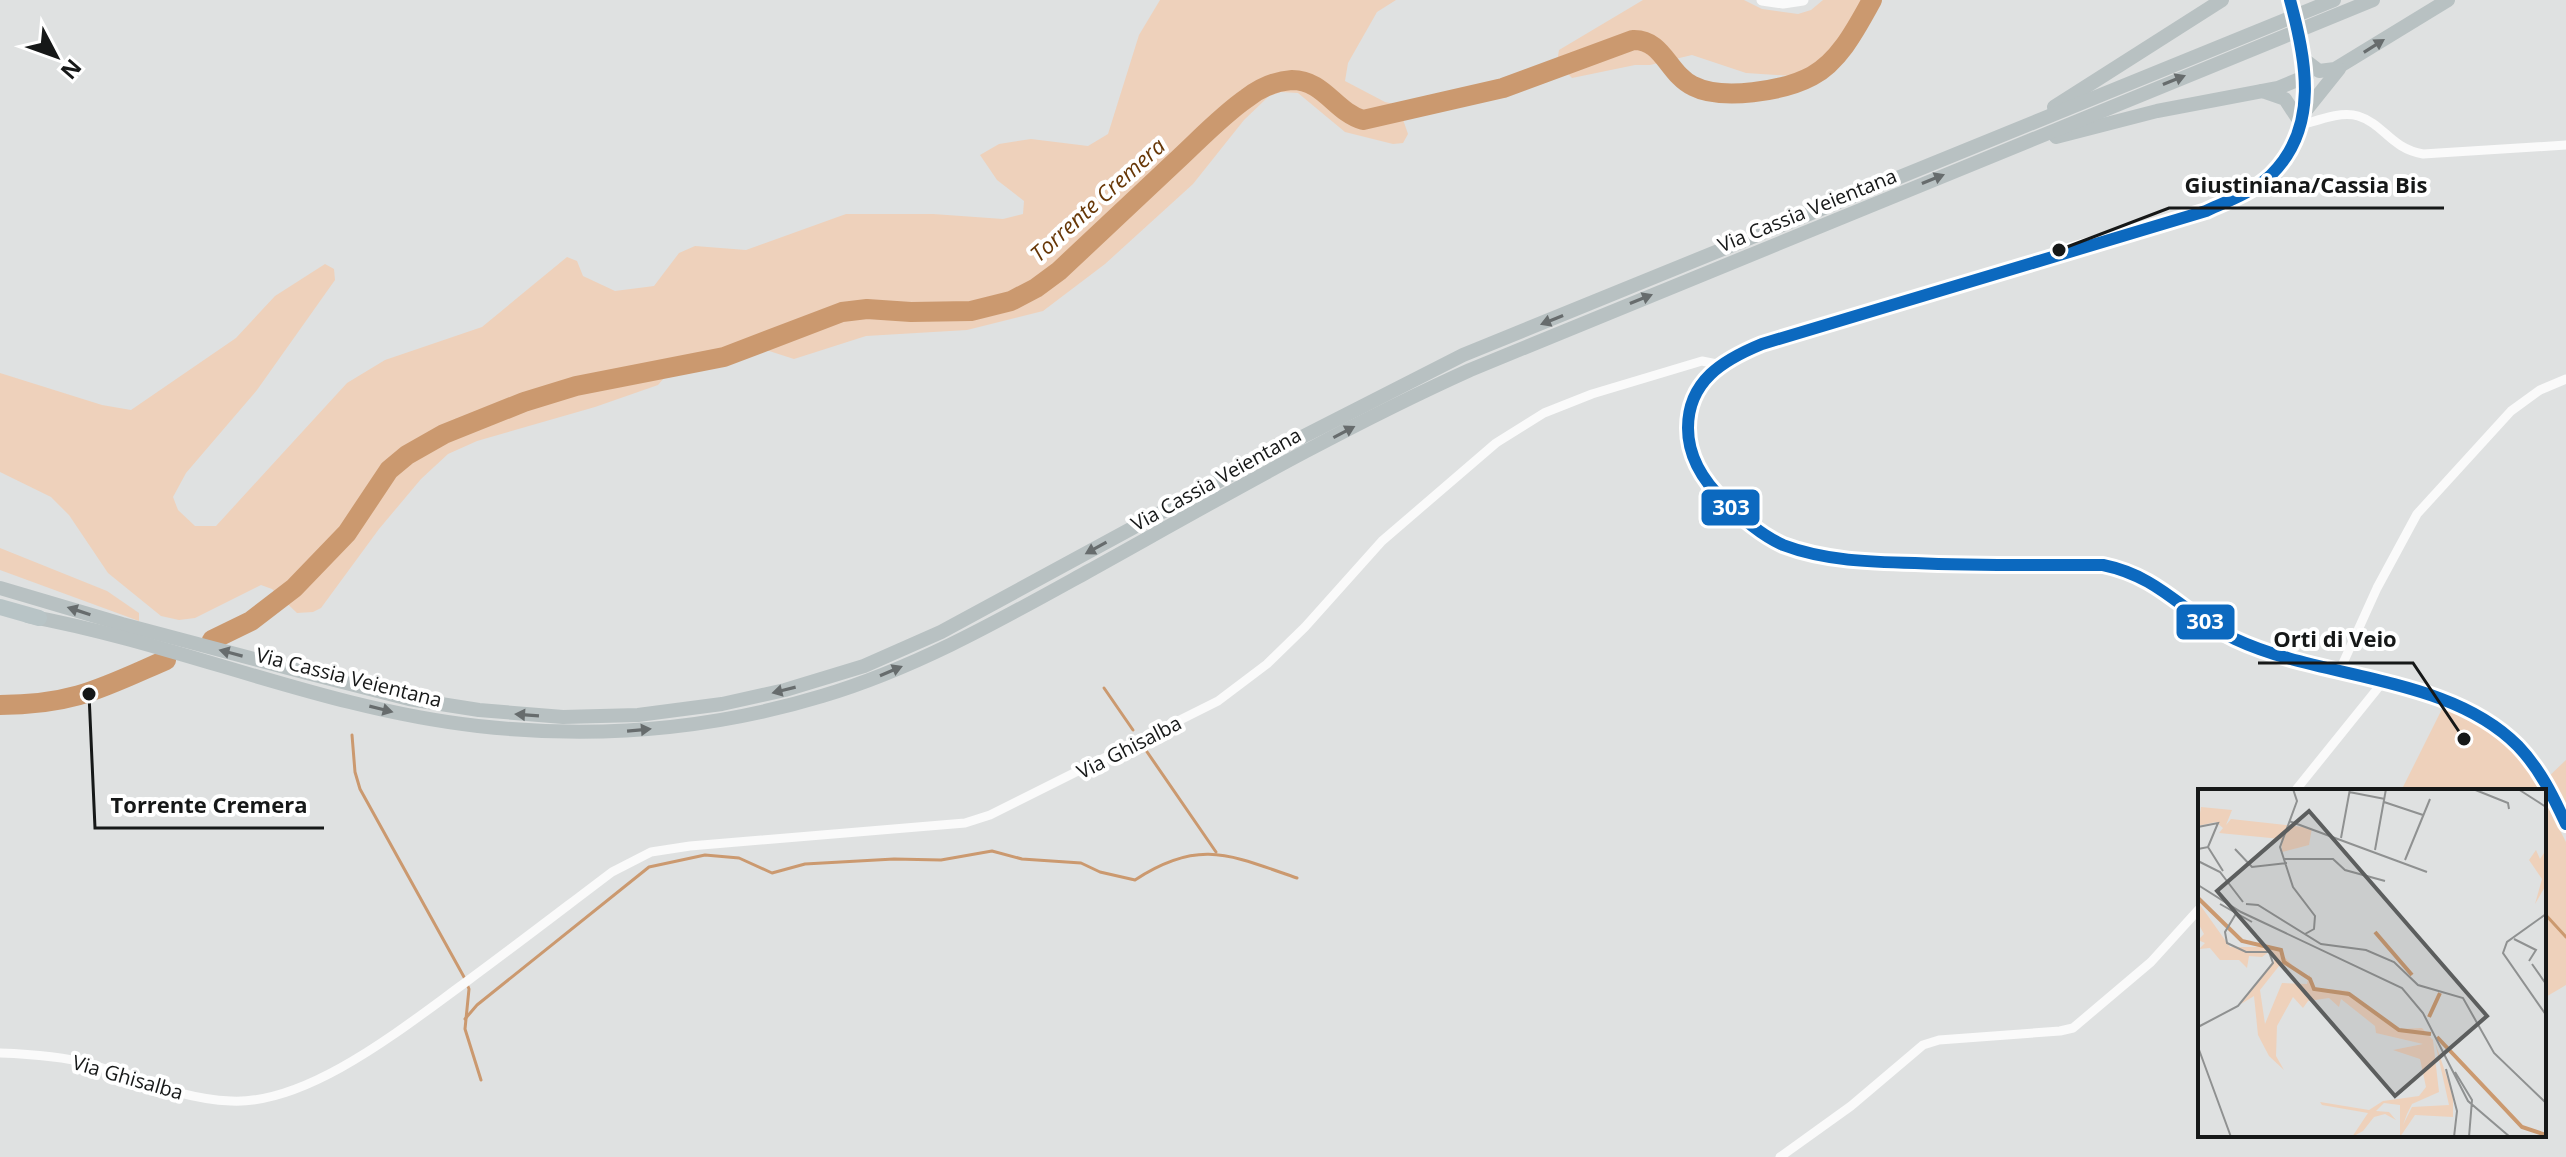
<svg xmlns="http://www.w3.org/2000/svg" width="2566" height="1157" font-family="'Open Sans',sans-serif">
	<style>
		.green { fill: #eed1bb }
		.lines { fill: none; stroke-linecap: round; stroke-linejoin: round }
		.stream { stroke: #cb996f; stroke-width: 3 }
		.river { stroke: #cb996f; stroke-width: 20 }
		.minor { stroke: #fafafa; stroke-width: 9 }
		.tertiary { stroke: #fafafa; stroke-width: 11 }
		.trunk { stroke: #b8c1c2; stroke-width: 14 }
		.motorway { stroke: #b8c4c6; stroke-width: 16 }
		.bus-1-casing { stroke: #fff; stroke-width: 18 }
		.bus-1 { stroke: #0c69bf; stroke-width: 12 }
		.oneway { fill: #676c6d }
		.labels { text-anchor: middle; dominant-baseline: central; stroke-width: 8; stroke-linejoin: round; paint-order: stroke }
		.street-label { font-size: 20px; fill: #161818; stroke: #fff }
		.water-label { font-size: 22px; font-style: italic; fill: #673707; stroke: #fff }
		.inset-river { fill: none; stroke: #cb996f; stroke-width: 4 }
		.inset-road { fill: none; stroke: #8f9191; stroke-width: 2 }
		.view { fill: #5c5e5e; fill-opacity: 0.15; stroke: #5c5e5e; stroke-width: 4 }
		.inset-edge { fill: none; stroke: #161818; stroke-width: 4 }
		.leader { fill: none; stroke: #161818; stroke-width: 3 }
		.callout-dot { fill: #161818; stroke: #fff; stroke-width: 3 }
		.callout-label { font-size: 22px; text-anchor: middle; font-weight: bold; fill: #161818; stroke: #fff; stroke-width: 8; stroke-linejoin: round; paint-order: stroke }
		.line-badge { stroke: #fff; stroke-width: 3 }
		.badge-label { font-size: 22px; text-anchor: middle; font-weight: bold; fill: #fff }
	</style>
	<rect width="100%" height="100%" fill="#dfe1e1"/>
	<g class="green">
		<polygon points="1160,0 1396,0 1377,12 1348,63 1345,81 1385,102 1398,105 1408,134 1403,143 1393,144 1345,132 1298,93 1281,92 1269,96 1244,120 1193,184 1105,264 1043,311 967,330 866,336 794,359 763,349 671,370 658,385 595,407 477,441 448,454 421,479 379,529 321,608 313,612 297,613 272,589 261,585 195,618 179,620 161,616 108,573 69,515 51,497 0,472 0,373 102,405 131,410 236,338 275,296 325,264 334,269 335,280 257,390 186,473 173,497 178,510 195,526 216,526 347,383 385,360 482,327 567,257 577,261 583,276 615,291 654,286 679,253 695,246 746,250 846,214 933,214 1003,219 1023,214 1024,201 997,180 980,155 999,144 1031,139 1088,146 1108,134 1139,35"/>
		<polygon points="1643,0 1744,0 1762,9 1798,14 1811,10 1823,0 1876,0 1849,37 1807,70 1792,76 1746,73 1692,55 1650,65 1635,65 1572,78 1557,62 1559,50"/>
		<polygon points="0,548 107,591 139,613 139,621 0,570"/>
		<path d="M2445,703C2487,728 2516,746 2540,791H2401Z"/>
		<polygon points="2566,760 2566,818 2545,780"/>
		<polygon points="2544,799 2566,842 2566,985 2544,998"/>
	</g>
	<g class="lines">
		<g class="stream">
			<polyline points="1104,688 1133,730"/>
			<polyline points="352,735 355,772 360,789 464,977 469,989 465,1029 481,1080"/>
			<polyline points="1143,746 1216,852"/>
			<polyline points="2544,913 2566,937"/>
			<path d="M465,1019L477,1005L649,867L705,855L739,858L772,873L805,864L894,859L941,860L992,851L1022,859L1081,863L1100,872L1135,880C1199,838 1230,855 1297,878"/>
		</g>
		<g class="river">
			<path d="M212,640L251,621L294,588L347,533L389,470L407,455L444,434L524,402L576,386L724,357L842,312L867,309L911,312L971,311L1011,301L1036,288L1059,271C1097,235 1136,199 1174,163C1198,141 1221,116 1247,98C1260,88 1276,81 1292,80C1324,80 1335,112 1363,120L1503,88L1633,40C1663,39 1668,74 1693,86C1722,101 1784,91 1812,76C1840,61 1857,27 1872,0"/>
			<path d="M0,705C73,705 102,688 166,660"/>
		</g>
		<g class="minor">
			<path d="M2302,125C2319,120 2341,111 2358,116C2384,124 2390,148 2423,154L2566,145"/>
			<polyline points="2339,672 2377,588 2417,514 2511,411 2540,390 2566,379"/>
			<polyline points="2295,791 2382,683"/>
			<path d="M0,1053C30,1054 61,1056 90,1064C137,1078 181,1099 231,1101C309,1105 405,1026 466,982C515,946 563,909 612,872L651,852L690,846L965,823L990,815L1218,701L1267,664L1305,627L1382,541L1496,443L1544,413L1592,394L1702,361L1717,364"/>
			<polyline points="1780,1157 1851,1106 1923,1045 1939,1040 2060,1031 2073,1028 2151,962 2200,908"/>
		</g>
		<g class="tertiary">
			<polyline points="1762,0 1783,3 1803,0"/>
			<path d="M2290,0C2320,98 2316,173 2206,211L1762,344C1723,359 1686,378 1688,427C1688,457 1703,481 1724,501C1742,517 1760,535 1782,544C1820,560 1862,561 1902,563C1969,566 2036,565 2103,565C2159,571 2186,616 2234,639C2333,686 2482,675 2545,780C2553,794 2559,810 2566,824"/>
		</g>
		<g class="trunk">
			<polyline points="2306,61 2319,71 2335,69 2448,0"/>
			<polyline points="2262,91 2285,99 2302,125"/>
			<polyline points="2054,107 2222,0"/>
			<polyline points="2307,109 2339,69"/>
			<polyline points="2056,137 2157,111 2278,88 2307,76"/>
			<polyline points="0,588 122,624 307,673 409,699 479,710 563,717 638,715 722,704 785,690 864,666 941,632 1265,456 1463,355 2334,0"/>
			<path d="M28,616C180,644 324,709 478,726C594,739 710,730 822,696C916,668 1002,619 1087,572C1213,502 1339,429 1470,370L2373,0"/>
		</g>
		<polyline class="motorway" points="0,607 39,618"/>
		<g class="bus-1-casing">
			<path id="bus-1" d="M2290,0C2306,59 2320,127 2271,175C2253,192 2228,201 2206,211L1762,344C1723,360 1688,381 1688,428C1688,457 1704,482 1725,502C1742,518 1761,535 1783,545C1825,561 1871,562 1915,563C1978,566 2040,565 2103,565C2162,577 2185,616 2235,639C2322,680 2448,675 2518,746C2540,769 2553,796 2566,824"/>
		</g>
		<use href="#bus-1" class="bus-1"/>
	</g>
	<defs><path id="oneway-solid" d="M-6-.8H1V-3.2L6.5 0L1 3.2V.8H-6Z" transform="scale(2)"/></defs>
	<g class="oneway">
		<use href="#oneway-solid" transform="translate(2374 46) rotate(-32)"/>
		<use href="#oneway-solid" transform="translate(2174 80) rotate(-22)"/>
		<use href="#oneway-solid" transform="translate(1933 179) rotate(-22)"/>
		<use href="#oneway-solid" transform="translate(1641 299) rotate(-22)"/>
		<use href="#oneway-solid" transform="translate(1552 320) rotate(158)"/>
		<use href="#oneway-solid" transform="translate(1344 432) rotate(-28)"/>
		<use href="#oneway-solid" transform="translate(1096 548) rotate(151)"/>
		<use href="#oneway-solid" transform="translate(79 611) rotate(-162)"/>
		<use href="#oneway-solid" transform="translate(231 653) rotate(-165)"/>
		<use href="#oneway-solid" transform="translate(891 671) rotate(-23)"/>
		<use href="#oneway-solid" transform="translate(784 690) rotate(166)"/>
		<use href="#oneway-solid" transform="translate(381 709) rotate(14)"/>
		<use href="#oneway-solid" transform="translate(527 715) rotate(-176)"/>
		<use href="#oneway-solid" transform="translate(639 730) rotate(-5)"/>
	</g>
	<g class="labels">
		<g class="street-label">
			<text transform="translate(1807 210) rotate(-22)">Via Cassia Veientana</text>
			<text transform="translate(1216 479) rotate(-29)">Via Cassia Veientana</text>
			<text transform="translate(349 677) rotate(14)">Via Cassia Veientana</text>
			<text transform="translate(1129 747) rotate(-27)">Via Ghisalba</text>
			<text transform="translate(128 1077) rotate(16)">Via Ghisalba</text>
		</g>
		<g class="water-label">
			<text transform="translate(1097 199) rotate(-42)">Torrente Cremera</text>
		</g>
	</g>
	<g transform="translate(2198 789)">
		<rect width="348" height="348" fill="#dfe1e1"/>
		<path d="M3,18L34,21L28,36L33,30L114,39L111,56L84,63L83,50L21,44L25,39L18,33L0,37ZM338,61L342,70L348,61V96L337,115L344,90L331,71ZM0,113L32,158H77L94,176L81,177L62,201L67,235L84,194L109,195L111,185L117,199L150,202L180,227L202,240L224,239L235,251L241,303L214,315L209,325L205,336L214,318L251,316L237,253L255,306V328L217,326L202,348V316L186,314L178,322L191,323L198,331L187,325L176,328L165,342L154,348L170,324L124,316L122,313L171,321L185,312L221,307L228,298L222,270L195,261L225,255L178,244L177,237L143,210L141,218L131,209L110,212L105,219L95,208L79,237L78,267L86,281L71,267L60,246L56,207L43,215L76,172V166L72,162L64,168L51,167L49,179L41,171H22L12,159L1,160L7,154L0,151L6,145L0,134Z" fill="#eed1bb"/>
		<path class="inset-river" d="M0,109L44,152L83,161L86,173L112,190L116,200L151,205L201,241L233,245M177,143L214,186M231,228L242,204M239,248L324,338L348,346"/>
		<path class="inset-road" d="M95,0L99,12L82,58L95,98L117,127L116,140L107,145M275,0L310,14L311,20M320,0L348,18M151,3L187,10M186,13L225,26M91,32L229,83M0,38L20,34L10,58M143,49L152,0M0,60L10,58L25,82M37,60L54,78L89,74M177,61L188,0M86,70H135L147,81L187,92M207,71L232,10M0,72L22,83L45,113M0,96L43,123L204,199L225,224L270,312L312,348M22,115L54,133M48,115L60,116L123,155L168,161L196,173L220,196L265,209L296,264L348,314M348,125L309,153L305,164L348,226M316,150L338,161L331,172M334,175L348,195M0,238L40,217L75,174L71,163H48L29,154L27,143L39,123M0,258L33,348M248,280L259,322L256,348M257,283L274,311L271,348"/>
		<path class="view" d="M111,22L289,227L197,307L19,102Z"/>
		<rect width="348" height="348" class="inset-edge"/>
	</g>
	<path class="leader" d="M2059 250L2169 208H2444M2464 739L2413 663H2258M89 694L95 828H324"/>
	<g class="callout-dot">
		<circle cx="2059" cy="250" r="8"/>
		<circle cx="2464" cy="739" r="8"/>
		<circle cx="89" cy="694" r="8"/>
	</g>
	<g class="callout-label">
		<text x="2306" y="193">Giustiniana/Cassia Bis</text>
		<text x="2335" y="647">Orti di Veio</text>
		<text x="209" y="813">Torrente Cremera</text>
	</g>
	<g class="line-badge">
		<rect x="1700" y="488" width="61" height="39" rx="8" fill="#0c69bf"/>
		<rect x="2175" y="603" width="61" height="38" rx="8" fill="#0c69bf"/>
	</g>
	<g class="badge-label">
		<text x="1731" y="515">303</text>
		<text x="2205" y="629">303</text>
	</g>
	<g transform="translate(56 56) rotate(131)" stroke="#ffffff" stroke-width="6" paint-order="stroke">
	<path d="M0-6L14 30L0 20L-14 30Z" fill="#161818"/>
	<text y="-12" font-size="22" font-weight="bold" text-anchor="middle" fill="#161818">N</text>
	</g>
</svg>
